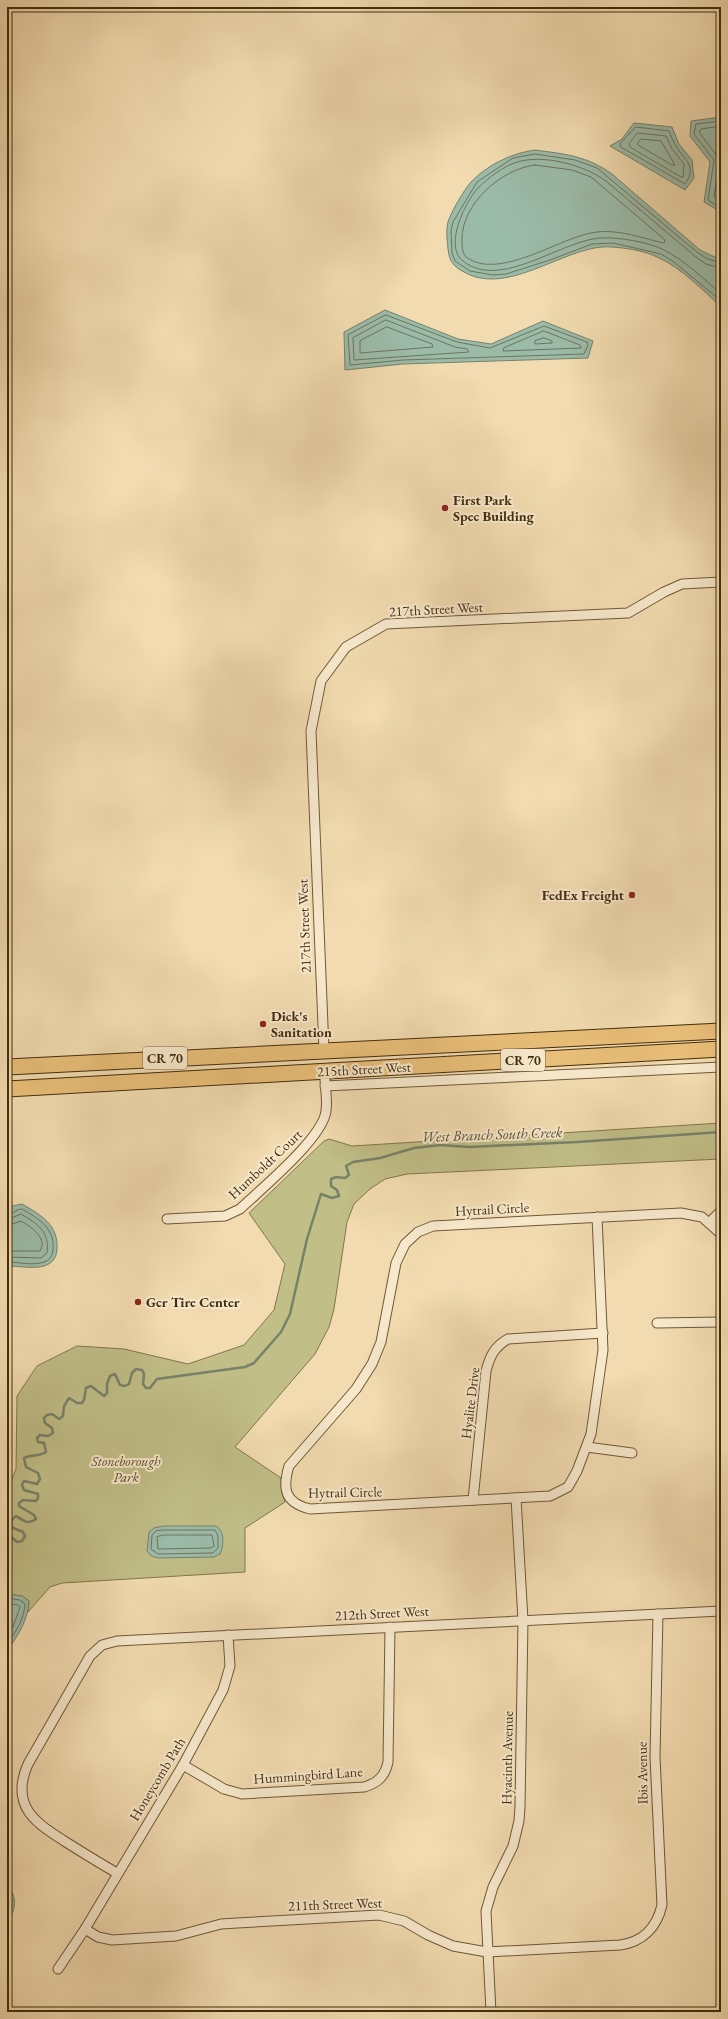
<svg xmlns="http://www.w3.org/2000/svg" width="728" height="2019" font-family="'EB Garamond',serif">
	<style>
		.green { fill: #c1be87; stroke: #82764b }
		.water { fill: #9bbba9; stroke: #77826b }
		.lines { fill: none; stroke-linecap: round; stroke-linejoin: round }
		.shore { stroke: #6e745c; stroke-width: 1 }
		.stream { stroke: #77826b; stroke-width: 2.5 }
		.street-casing { stroke: #6e5837; stroke-width: 11 }
		.primary-casing { stroke: #422d0f; stroke-width: 17 }
		.street { stroke: #f7e8cc; stroke-width: 9 }
		.primary { stroke: #e9be78; stroke-width: 15 }
		.poi-dot { fill: #8f2418; stroke: #f7e8cc; stroke-width: 1.5 }
		.labels { text-anchor: middle; dominant-baseline: central; stroke-width: 4; stroke-linejoin: round; paint-order: stroke }
		.shield { fill: #f7e8cc; stroke: #786548; stroke-width: 1 }
		.shield-label { font-size: 13px; font-weight: bold; fill: #422d0f }
		.poi-label { font-size: 14px; font-weight: bold; fill: #422d0f; stroke: #f7e8cc; text-anchor: start }
		.street-label { font-size: 14px; fill: #422d0f; stroke: #f7e8cc }
		.park-label { font-size: 14px; font-style: italic; fill: #5b4a27; stroke: #f7e8cc }
		.water-label { font-size: 15px; font-style: italic; fill: #585036; stroke: #f7e8cc }
	</style>
	<rect width="100%" height="100%" fill="#f2dbb0"/>
	<filter id="stains"><feTurbulence type="fractalNoise" baseFrequency=".005" numOctaves="4"/><feColorMatrix values="0 0 0 0 .2 0 0 0 0 .09 0 0 0 0 .02 0 0 0 .5 -.17"/></filter>
	<radialGradient id="worn" r=".72"><stop offset=".6" stop-color="#630" stop-opacity="0"/><stop offset="1" stop-color="#630" stop-opacity=".3"/></radialGradient>
	<polygon class="green" points="721,1123 721,1159 407,1174 385,1179 370,1189 354,1204 347,1222 334,1309 329,1327 315,1354 235,1447 281,1478 282,1492 285,1502 245,1528 245,1572 62,1583 50,1587 28,1612 29,1601 22,1596 7,1594 7,1491 16,1469 17,1396 37,1366 77,1346 124,1349 188,1364 244,1345 274,1310 285,1264 249,1213 324,1141 329,1139 352,1146"/>
	<g class="water">
		<polygon points="721,117 721,212 704,202 710,162 690,136 691,121"/>
		<polygon points="634,123 672,127 679,144 692,160 694,178 685,190 610,146 622,139"/>
		<path d="M535,150C565,154 587,156 612,174L700,250L721,260V307C704,291 680,267 659,258C646,251 627,248 612,247C568,243 509,298 464,272C454,267 449,261 448,249C447,240 446,230 448,222C451,212 464,190 471,182C487,165 512,153 535,150Z"/>
		<polygon points="385,310 458,339 491,344 543,321 593,341 588,358 403,364 345,370 344,332"/>
		<path d="M22,1204C41,1215 59,1225 57,1250C56,1258 53,1263 44,1266C34,1269 18,1266 7,1266V1213L12,1206Z"/>
		<path d="M163,1526H216C225,1531 224,1546 220,1554L214,1557L158,1558L151,1556L147,1551L149,1532L154,1528Z"/>
		<path d="M7,1594L22,1596L29,1601C28,1621 18,1635 7,1651Z"/>
		<path d="M7,1885C18,1897 16,1910 7,1922Z"/>
	</g>
	<g class="lines">
		<g class="shore">
			<polyline points="721,121 696,124 694,134 714,160 708,200 721,208"/>
			<polyline points="721,126 701,129 699,132 719,159 714,197 721,202"/>
			<path d="M636,127L669,131C671,136 673,141 676,146C684,160 698,166 685,184L621,147L620,144Z"/>
			<polygon points="638,133 666,136 672,149 684,164 683,177 681,177 630,147 629,144"/>
			<polygon points="641,139 661,141 675,165 672,165 638,145 638,143"/>
			<path d="M535,165L572,170L591,177L664,239L665,242L663,243C639,237 615,228 591,233C558,239 498,281 466,257C462,253 462,245 462,239C462,204 501,169 535,165Z"/>
			<polyline points="721,263 708,259 698,253 597,168 575,160 535,154 513,158 477,182 453,222 451,231 452,253 455,261 470,271 493,275 506,274 550,260 592,244 613,243 661,254 674,262 721,301"/>
			<path d="M721,268L706,264L696,257L606,181C584,165 544,154 517,162C504,166 488,178 479,187C466,200 443,246 463,261C501,291 561,240 601,238C618,237 649,242 664,250C684,260 704,279 721,294"/>
			<polygon points="386,315 457,342 490,348 544,326 587,342 588,345 584,354 403,360 350,365 348,335"/>
			<polygon points="386,320 455,347 467,349 469,352 354,360 353,338"/>
			<polygon points="387,327 432,344 433,347 360,353 360,341"/>
			<polygon points="544,331 580,345 581,348 503,351 504,348"/>
			<polygon points="544,338 552,341 552,343 535,344 535,341"/>
			<path d="M7,1215C13,1215 15,1209 22,1209C39,1219 55,1228 53,1250C52,1256 50,1260 44,1262C34,1266 18,1262 7,1262"/>
			<path d="M7,1220L21,1214C38,1224 50,1232 47,1253L41,1258L7,1257"/>
			<path d="M7,1226L21,1221C32,1227 48,1239 40,1251H7"/>
			<polygon points="163,1530 215,1530 218,1536 218,1548 213,1553 158,1554 151,1549 152,1535 156,1531"/>
			<polygon points="164,1535 212,1535 214,1546 211,1548 158,1549 157,1537"/>
			<path d="M7,1598L20,1600L25,1604C24,1619 16,1632 7,1644"/>
			<polyline points="7,1603 18,1605 20,1607 13,1627 7,1635"/>
		</g>
		<path class="stream" d="M7,1533L17,1542L22,1541L25,1536L23,1532L13,1528C10,1522 11,1520 16,1516C24,1521 28,1525 36,1519L34,1515L19,1506V1503L23,1500L36,1501L38,1498V1494L24,1490L22,1485L24,1481L37,1484L40,1479L38,1473L26,1467L24,1458C31,1454 39,1457 46,1452L44,1443L38,1442L37,1438L40,1435L48,1436L53,1433L52,1428L45,1423L44,1418L47,1415L52,1414L59,1419L63,1416L64,1406L69,1398L77,1403H82L84,1400L86,1388L91,1386L104,1396L107,1393V1384L110,1376L115,1374L120,1385L125,1386L129,1384L132,1373L136,1369L142,1370L144,1374L143,1384L146,1388H150L157,1379L245,1367L254,1363L281,1332L290,1314L307,1239L321,1194L332,1198L339,1196L337,1190L331,1186V1179L336,1177L345,1178L349,1175L346,1166L353,1162L380,1158L414,1148L440,1145L469,1147L577,1142L721,1132"/>
		<g class="street-casing">
			<g id="street">
				<polyline points="324,1050 311,731 321,681 346,647 386,624 628,613 664,592 682,584 721,582"/>
				<polyline points="325,1086 721,1067"/>
				<path d="M597,1217L603,1350L591,1434L577,1471L568,1487L550,1496L310,1509C285,1503 282,1489 289,1466L356,1389L372,1364L381,1342L396,1263L405,1244L418,1232L433,1226L681,1213L702,1217L721,1234"/>
				<path d="M167,1219L225,1216L240,1209C261,1189 323,1138 326,1111C328,1098 324,1084 325,1071"/>
				<polyline points="709,1223 721,1211"/>
				<polyline points="657,1323 721,1322"/>
				<polyline points="587,1447 632,1453"/>
				<path d="M473,1500L486,1371C490,1356 494,1347 508,1339L603,1333"/>
				<path d="M183,1765L224,1789L242,1794L364,1787C378,1783 385,1776 388,1762L390,1627"/>
				<path d="M117,1873C101,1864 85,1854 69,1844C37,1824 9,1807 28,1764L90,1656L102,1645L117,1641L721,1611"/>
				<path d="M85,1929L98,1937L112,1940L176,1936L221,1924L237,1923L379,1915L404,1921L428,1935L453,1946L487,1952L620,1945C643,1942 657,1927 662,1905L655,1757L658,1614"/>
				<polyline points="58,1969 85,1929 183,1765 223,1690 230,1666 228,1635"/>
				<polyline points="491,2012 486,1911 493,1887 513,1846 519,1821 520,1807 523,1620 516,1498"/>
			</g>
		</g>
		<g class="primary-casing">
			<g id="primary">
				<polyline points="7,1067 721,1031"/>
				<polyline points="7,1089 721,1049"/>
			</g>
		</g>
		<use href="#street" class="street"/>
		<use href="#primary" class="primary"/>
	</g>
	<g class="poi-dot">
		<circle cx="445" cy="508" r="4"/>
		<circle cx="632" cy="895" r="4"/>
		<circle cx="263" cy="1024" r="4"/>
		<circle cx="138" cy="1302" r="4"/>
	</g>
	<g class="labels">
		<g class="shield">
			<rect x="143" y="1047" width="44" height="22" rx="3"/>
			<rect x="501" y="1049" width="44" height="22" rx="3"/>
		</g>
		<g class="shield-label">
			<text x="165" y="1058">CR 70</text>
			<text x="523" y="1060">CR 70</text>
		</g>
		<g class="poi-label">
			<text x="453" y="500">First Park<tspan x="453" dy="16">Spec Building</tspan></text>
			<text x="624" y="895" text-anchor="end">FedEx Freight</text>
			<text x="271" y="1016">Dick's<tspan x="271" dy="16">Sanitation</tspan></text>
			<text x="146" y="1302">Gcr Tire Center</text>
		</g>
		<g class="street-label">
			<text transform="translate(436 609) rotate(-3)">217th Street West</text>
			<text transform="translate(304 926) rotate(-92)">217th Street West</text>
			<text transform="translate(364 1069) rotate(-3)">215th Street West</text>
			<text transform="translate(265 1164) rotate(-43)">Humboldt Court</text>
			<text transform="translate(492 1209) rotate(-3)">Hytrail Circle</text>
			<text transform="translate(470 1403) rotate(-83)">Hyalite Drive</text>
			<text transform="translate(345 1492) rotate(-1)">Hytrail Circle</text>
			<text transform="translate(382 1613) rotate(-3)">212th Street West</text>
			<text transform="translate(507 1758) rotate(-89)">Hyacinth Avenue</text>
			<text transform="translate(642 1773) rotate(-91)">Ibis Avenue</text>
			<text transform="translate(308 1775) rotate(-4)">Hummingbird Lane</text>
			<text transform="translate(157 1779) rotate(-59)">Honeycomb Path</text>
			<text transform="translate(335 1904) rotate(-2)">211th Street West</text>
		</g>
		<g class="park-label">
			<text x="126" y="1461">Stoneborough<tspan x="126" dy="16">Park</tspan></text>
		</g>
		<g class="water-label">
			<text transform="translate(492 1134) rotate(-2)">West Branch South Creek</text>
		</g>
	</g>
	<rect width="728" height="2019" fill="none" stroke="#f2dbb0" stroke-width="24"/>
	<rect x="8" y="8" width="712" height="2003" fill="none" stroke="#422d0f" stroke-width="2"/>
	<rect x="12" y="12" width="704" height="1995" fill="none" stroke="#422d0f"/>
	<rect width="100%" height="100%" filter="url(#stains)"/>
	<rect width="100%" height="100%" fill="url(#worn)"/>
</svg>
